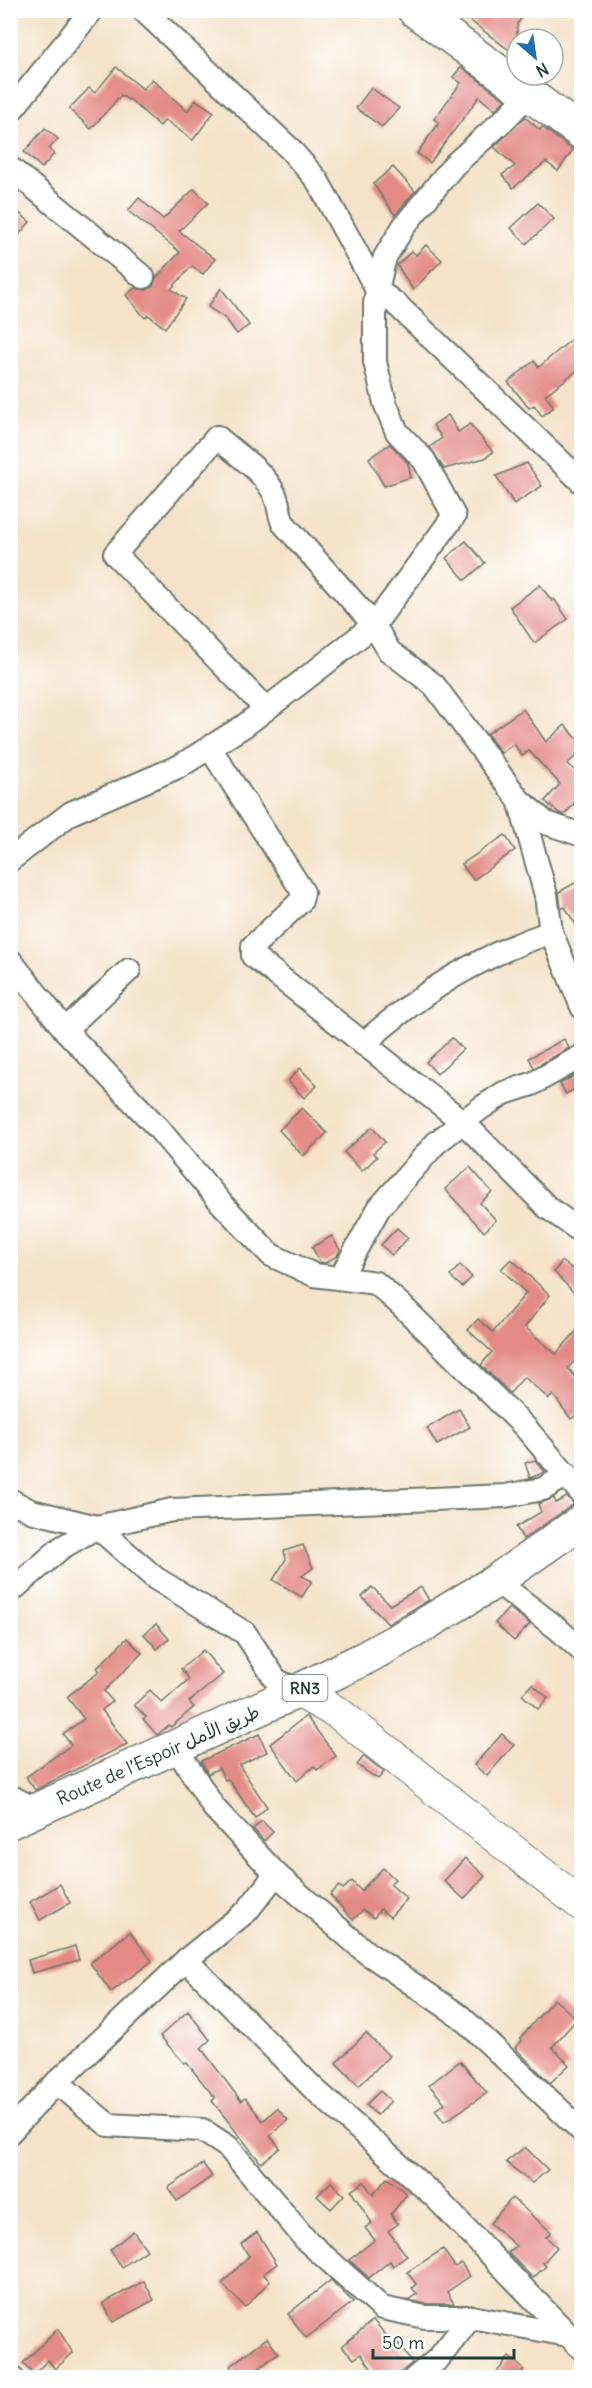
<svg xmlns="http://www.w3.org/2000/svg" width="592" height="2388" font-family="Delius,'Playpen Sans Arabic',sans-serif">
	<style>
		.building { fill: #e38a86 }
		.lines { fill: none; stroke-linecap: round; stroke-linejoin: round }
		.street-casing { stroke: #6a7768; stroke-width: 26 }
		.secondary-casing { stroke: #6a7768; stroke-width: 34 }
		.primary-casing { stroke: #6a7768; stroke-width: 36 }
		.highway-casing { stroke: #6a7768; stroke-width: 36 }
		.street { stroke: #fff; stroke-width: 22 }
		.secondary { stroke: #fff; stroke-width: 32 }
		.primary { stroke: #fff; stroke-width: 33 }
		.highway { stroke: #fff; stroke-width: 33 }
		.labels { text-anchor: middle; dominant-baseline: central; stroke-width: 6; stroke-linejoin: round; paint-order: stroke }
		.shield { fill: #fff; stroke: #627771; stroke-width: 1.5 }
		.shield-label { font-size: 16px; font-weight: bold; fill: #1f3d34 }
		.street-label { font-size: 18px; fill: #1f3d34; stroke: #fff }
	</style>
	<rect width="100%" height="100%" fill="#fff"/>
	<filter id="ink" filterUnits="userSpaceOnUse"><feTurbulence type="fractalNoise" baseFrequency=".0167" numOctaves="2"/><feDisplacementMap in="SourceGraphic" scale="12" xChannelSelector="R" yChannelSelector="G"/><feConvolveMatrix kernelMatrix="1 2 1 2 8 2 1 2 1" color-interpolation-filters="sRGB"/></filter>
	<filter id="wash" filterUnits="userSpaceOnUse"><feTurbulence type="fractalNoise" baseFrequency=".008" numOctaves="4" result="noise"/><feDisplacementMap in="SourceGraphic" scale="24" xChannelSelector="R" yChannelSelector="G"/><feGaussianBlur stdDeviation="1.35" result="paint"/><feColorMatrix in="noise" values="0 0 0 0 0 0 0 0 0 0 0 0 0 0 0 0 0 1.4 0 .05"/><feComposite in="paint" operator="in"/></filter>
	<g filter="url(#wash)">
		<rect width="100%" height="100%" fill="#f5e2c8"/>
		<g id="blocks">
			<g class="building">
				<polygon points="474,10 527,10 517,24 517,56 468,19"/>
				<polygon points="116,67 143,89 152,79 187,111 196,100 214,112 193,140 165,120 160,126 129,99 128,100 121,95 91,129 69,109 89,88 95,93"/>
				<polygon points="461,67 505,100 495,110 479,97 430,163 417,153 439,123 434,119 461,83 453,77"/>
				<polygon points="371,88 399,108 382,127 356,108"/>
				<polygon points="525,117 540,130 542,127 573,150 558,171 546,162 513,188 502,175 515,166 494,147"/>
				<polygon points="45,128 58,139 49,149 54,154 42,168 24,152"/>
				<polygon points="393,167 415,191 395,215 373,184"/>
				<polygon points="194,189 208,203 179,231 215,259 203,274 192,266 171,289 186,299 165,328 148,315 145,318 126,295 135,288 147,290 153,286 156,278 180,252 128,211 139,198 163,219"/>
				<polygon points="538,203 554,219 526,244 511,228"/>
				<polygon points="10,205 30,222 10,245"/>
				<polygon points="426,245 442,260 413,290 397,265 412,251 416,255"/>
				<polygon points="221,288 249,325 237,334 226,319 208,307"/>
				<polygon points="574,337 582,346 582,367 545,395 554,407 542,416 534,405 529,408 508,382 534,361 539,367"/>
				<polygon points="448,415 458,432 470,424 493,452 485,458 444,469 430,447 442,438 433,425"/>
				<polygon points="390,444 408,463 411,477 384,486 369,458"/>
				<polygon points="527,463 542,486 514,504 496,476"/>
				<polygon points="466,541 485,563 465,580 446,558"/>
				<polygon points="540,585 552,601 554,599 568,619 534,643 510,607"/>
				<polygon points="523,709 546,742 565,725 582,744 582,751 567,764 582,776 582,795 564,815 559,813 545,801 560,784 529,751 522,756 514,744 501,753 487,734"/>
				<polygon points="505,835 515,850 473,880 462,864"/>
				<polygon points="582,879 582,935 565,907 561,909 559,892"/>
				<polygon points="452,1038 463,1049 437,1074 426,1062"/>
				<polygon points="564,1039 569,1048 534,1068 529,1058"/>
				<polygon points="300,1068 317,1086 304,1098 288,1081"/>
				<polygon points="580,1072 582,1085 566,1094 560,1084"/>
				<polygon points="302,1108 327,1133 303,1156 279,1130"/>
				<polygon points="372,1127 385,1142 373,1153 377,1157 362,1171 344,1152"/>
				<polygon points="470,1167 492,1192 480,1203 496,1220 484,1232 445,1189"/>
				<polygon points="397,1228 408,1238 392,1255 381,1245"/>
				<polygon points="332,1236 340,1250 337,1256 325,1263 320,1262 312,1247"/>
				<polygon points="511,1259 550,1295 525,1327 556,1354 582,1325 582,1353 568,1368 582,1384 582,1411 571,1419 553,1395 549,1399 524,1377 510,1393 481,1365 492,1352 468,1330 478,1319 493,1332 526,1293 501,1269"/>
				<polygon points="562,1261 582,1276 582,1301 554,1272"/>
				<polygon points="460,1265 472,1277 462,1287 450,1276"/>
				<polygon points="459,1409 470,1427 437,1445 427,1428"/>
				<polygon points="535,1460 545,1472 530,1478 525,1463"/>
				<polygon points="567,1497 574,1504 523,1539 516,1527 541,1512 538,1504 554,1498 556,1503"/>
				<polygon points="303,1545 313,1568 302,1576 312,1581 302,1597 273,1580 286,1559 284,1551"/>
				<polygon points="372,1587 390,1605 421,1587 429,1600 388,1624 362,1597"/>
				<polygon points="509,1608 530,1624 514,1641 495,1623"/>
				<polygon points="156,1624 169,1639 157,1649 144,1634"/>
				<polygon points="127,1638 142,1653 104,1691 112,1701 102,1710 127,1744 35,1790 26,1777 71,1745 63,1734 84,1719 67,1697 100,1671 97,1668"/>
				<polygon points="203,1650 223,1674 189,1702 194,1707 171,1727 169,1725 157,1735 143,1719 146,1717 134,1705 150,1690 162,1703 189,1679 181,1669"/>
				<polygon points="532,1684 548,1698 538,1709 522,1695"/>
				<polygon points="306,1716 336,1756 317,1770 314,1766 297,1781 270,1744"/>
				<polygon points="259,1734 267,1752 239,1765 267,1807 255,1818 228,1779 225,1780 219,1768 208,1774 201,1761"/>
				<polygon points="502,1734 514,1745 487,1776 474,1765"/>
				<polygon points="364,1756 384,1772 378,1779 357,1765"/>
				<polygon points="262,1821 273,1832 264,1841 253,1829"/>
				<polygon points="465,1858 485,1876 464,1899 444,1881"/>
				<polygon points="383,1868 395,1879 390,1884 407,1899 390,1917 380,1909 374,1918 363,1910 353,1920 330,1895 339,1886 343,1889 352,1881 361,1891"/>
				<polygon points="60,1884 70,1903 40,1920 30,1902"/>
				<polygon points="130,1932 152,1961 111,1992 90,1963"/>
				<polygon points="75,1946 79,1960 32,1973 28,1960"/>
				<polygon points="554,1999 577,2019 552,2047 569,2065 550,2083 515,2048 522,2041 520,2038"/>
				<polygon points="188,2011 210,2040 201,2048 241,2101 245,2098 263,2121 277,2108 288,2120 270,2136 280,2148 261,2163 212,2101 215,2098 186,2062 184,2063 160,2036"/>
				<polygon points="366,2033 389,2056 359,2086 336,2063"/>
				<polygon points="460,2061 487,2093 444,2122 435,2110 445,2103 429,2085"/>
				<polygon points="380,2091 391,2101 377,2115 366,2105"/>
				<polygon points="525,2147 548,2170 532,2183 506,2162"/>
				<polygon points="203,2164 212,2176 177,2201 168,2188"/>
				<polygon points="387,2178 407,2194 391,2214 398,2224 388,2231 407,2256 393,2266 390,2261 369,2278 349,2260 375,2240 365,2228 372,2223 351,2191 364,2182 373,2195"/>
				<polygon points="331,2182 344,2195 331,2209 317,2196"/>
				<polygon points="512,2198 551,2232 546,2237 557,2247 543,2263 546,2266 533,2278 508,2253 516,2246 490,2223"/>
				<polygon points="133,2231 147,2250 122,2267 110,2250"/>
				<polygon points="257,2232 277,2264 263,2274 270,2281 245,2307 222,2284 249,2256 241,2244"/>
				<polygon points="443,2249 455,2267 461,2263 470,2276 447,2292 454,2304 426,2304 408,2300 417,2294 412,2288 416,2284 407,2272"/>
				<polygon points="331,2280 353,2302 306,2338 288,2314"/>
				<polygon points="144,2281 154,2300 113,2322 103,2303"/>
				<polygon points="373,2320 392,2342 395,2339 412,2363 394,2378 378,2378 361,2354 354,2359 342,2346"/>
				<polygon points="58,2329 73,2353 55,2369 48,2360 34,2374 23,2363"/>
				<polygon points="267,2338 278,2353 247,2378 238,2378 230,2366"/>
				<polygon points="509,2357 524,2369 517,2378 492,2378"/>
			</g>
		</g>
	</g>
	<g filter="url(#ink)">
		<use href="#blocks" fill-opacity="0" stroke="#6a7768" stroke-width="1.5"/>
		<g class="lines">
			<g class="street-casing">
				<g id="street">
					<polyline points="143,10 290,149 317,180 377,290 396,304 582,482"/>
					<polyline points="10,112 92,10"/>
					<polyline points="10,168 143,277"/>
					<path d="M266,709L115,554L217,437C236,454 264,471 275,495C279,504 279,514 283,523L374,625L389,651L434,685L519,800L546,823L582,835"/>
					<polyline points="210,748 303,892 301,901 253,946 253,956 463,1122 548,1208 582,1232"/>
					<polyline points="519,800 546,895 551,932 582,1007"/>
					<polyline points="10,860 71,813 180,766 244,726 322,666 374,625 454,516 424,460 397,432 385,403 375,362 375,304 377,290 385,257 404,226 454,165 507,117 529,94"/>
					<polyline points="10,960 65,1030 158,1128 222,1204 271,1255 314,1275 376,1283 401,1305 525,1427 582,1494"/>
					<polyline points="65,1030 129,970"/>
					<path d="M363,1044C423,991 475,958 551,932"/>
					<polyline points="340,1278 379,1208 436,1143 481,1108 504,1093 532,1084 582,1056"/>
					<polyline points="10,1500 31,1511 97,1527 155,1578 245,1633 276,1680 298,1691"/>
					<polyline points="496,1581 558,1629 582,1651"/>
					<polyline points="10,1592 61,1548 97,1527 172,1510 505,1496 543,1489 567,1475"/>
					<polyline points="175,1746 214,1808 276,1874 367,1953 460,2016 582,2131"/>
					<polyline points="10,1796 36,1810"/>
					<polyline points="186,1960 313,2088 435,2197 582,2349"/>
					<polyline points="57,2082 108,2125 202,2130 228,2147 306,2240 382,2308 425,2317 471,2317 568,2335"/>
					<polyline points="10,2132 57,2082 186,1960 247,1911 276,1874"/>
					<polyline points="10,2376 12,2378"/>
					<polyline points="415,2378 439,2358 471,2317"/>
				</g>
			</g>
			<g class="secondary-casing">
				<polyline id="secondary" points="298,1691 338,1713 582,1905"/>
			</g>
			<g class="primary-casing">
				<polyline id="primary" points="414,10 582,133"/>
			</g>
			<g class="highway-casing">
				<polyline id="highway" points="10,1822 298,1691 365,1658 412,1632 496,1581 582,1521"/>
			</g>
			<use href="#street" class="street"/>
			<use href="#secondary" class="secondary"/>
			<use href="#primary" class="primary"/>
			<use href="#highway" class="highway"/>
		</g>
	</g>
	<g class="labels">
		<rect class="shield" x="282.5" y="1675" width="45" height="26" rx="4.5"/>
		<g class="shield-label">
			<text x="305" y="1688">RN3</text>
		</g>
		<g class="street-label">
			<text transform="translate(158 1755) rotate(-24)">Route de l’Espoir طريق الأمل</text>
		</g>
	</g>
	<rect width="592" height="2388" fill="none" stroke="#fff" stroke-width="36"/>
	<g transform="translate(535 57) rotate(151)"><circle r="28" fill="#ffffff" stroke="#a5b1ae" stroke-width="1.5"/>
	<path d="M0-4.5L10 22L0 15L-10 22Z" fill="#1f6fb2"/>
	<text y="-9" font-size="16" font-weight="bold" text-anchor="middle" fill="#1f3d34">N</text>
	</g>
	<path d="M373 2349v9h141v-9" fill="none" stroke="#1f3d34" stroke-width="3"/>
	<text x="382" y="2349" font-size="18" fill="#1f3d34" stroke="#ffffff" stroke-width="4.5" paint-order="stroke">50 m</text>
</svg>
